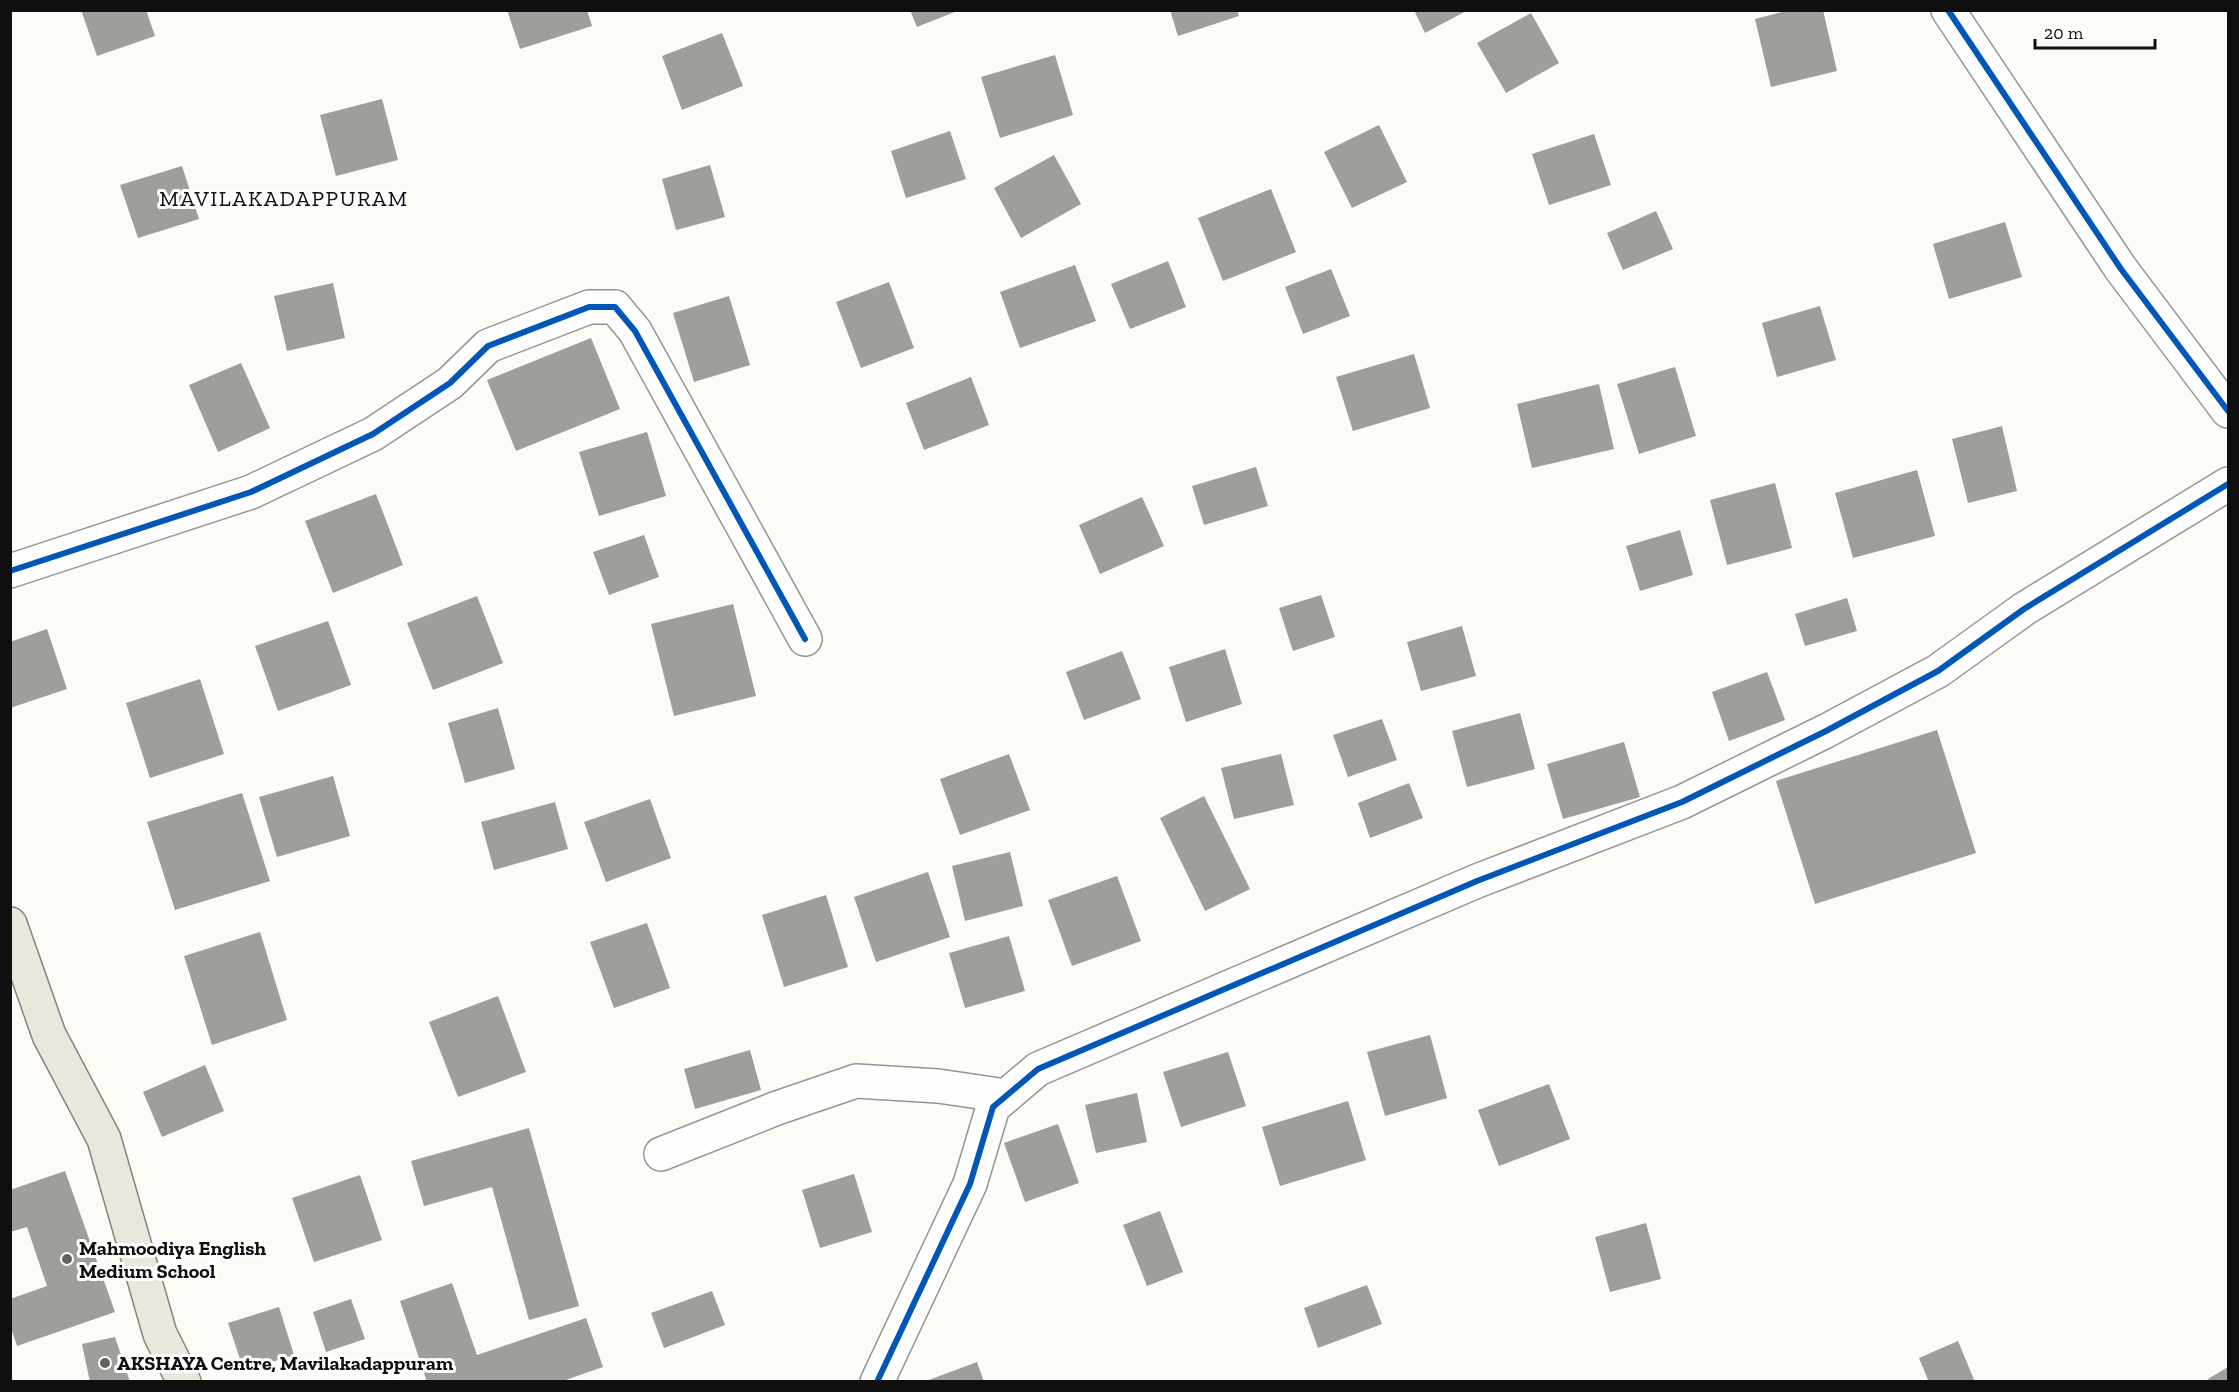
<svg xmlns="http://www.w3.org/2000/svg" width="2239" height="1392" font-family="'Zilla Slab',serif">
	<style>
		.building { fill: #a09e9a }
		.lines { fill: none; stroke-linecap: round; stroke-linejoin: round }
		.minor-casing { stroke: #969593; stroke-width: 36 }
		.major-casing { stroke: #838380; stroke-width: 36 }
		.minor { stroke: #fffefe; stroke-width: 33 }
		.major { stroke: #ece7db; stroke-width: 33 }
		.cycleway-casing { stroke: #fff; stroke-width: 10 }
		.cycleway { stroke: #0057b8; stroke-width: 6 }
		.poi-dot { fill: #626260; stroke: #fff; stroke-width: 2 }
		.labels { text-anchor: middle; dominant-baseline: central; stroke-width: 6; stroke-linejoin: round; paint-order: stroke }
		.poi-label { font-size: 20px; font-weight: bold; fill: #0f0f0f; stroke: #fff; text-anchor: start }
		.quarter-label { font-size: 22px; letter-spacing: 1.5px; fill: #0f0f0f; stroke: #fff }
	</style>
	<rect width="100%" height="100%" fill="#fcfbf5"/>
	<g class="building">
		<polygon points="81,10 146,10 155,36 97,56"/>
		<polygon points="507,10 587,10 592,26 520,49"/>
		<polygon points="910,10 957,10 957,11 917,27"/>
		<polygon points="1170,10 1237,10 1239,16 1178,36"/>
		<polygon points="1414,10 1468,10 1425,33"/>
		<polygon points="1790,10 1823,10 1837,71 1771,87 1755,19"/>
		<polygon points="1531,13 1559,63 1506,93 1477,43"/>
		<polygon points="722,33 743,86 682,110 662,56"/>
		<polygon points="1055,55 1073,115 1000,138 981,77"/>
		<polygon points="382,99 398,160 336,176 320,115"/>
		<polygon points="1379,125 1407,182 1352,208 1324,152"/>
		<polygon points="950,131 966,179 906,198 891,151"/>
		<polygon points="1594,134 1611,185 1549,205 1532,154"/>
		<polygon points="1054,155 1081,204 1021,238 994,188"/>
		<polygon points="710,165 725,217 676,230 662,179"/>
		<polygon points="182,166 199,219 138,238 120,185"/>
		<polygon points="1271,189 1296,252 1223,281 1198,218"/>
		<polygon points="1656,211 1673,249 1623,270 1607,233"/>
		<polygon points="2005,222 2022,277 1949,299 1933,244"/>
		<polygon points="1168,261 1186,307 1130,329 1111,284"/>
		<polygon points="1075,265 1096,321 1020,348 1000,292"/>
		<polygon points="1331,269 1350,316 1303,334 1285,287"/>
		<polygon points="889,282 914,348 861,368 836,302"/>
		<polygon points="333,283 345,338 287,351 274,296"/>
		<polygon points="729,296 750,365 694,382 673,313"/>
		<polygon points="1820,306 1836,360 1777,377 1762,323"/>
		<polygon points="591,338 620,409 516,451 487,380"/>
		<polygon points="1414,354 1430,408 1353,431 1336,377"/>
		<polygon points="241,363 270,428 218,452 189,385"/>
		<polygon points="1675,367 1696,436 1639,454 1617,384"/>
		<polygon points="971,377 989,425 924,450 906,403"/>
		<polygon points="1599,384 1614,449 1532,468 1517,404"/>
		<polygon points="2002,426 2017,491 1968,503 1952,439"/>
		<polygon points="647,432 666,496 599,516 579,452"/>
		<polygon points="1256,467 1268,506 1204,525 1192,486"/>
		<polygon points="1917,470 1935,536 1853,558 1835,493"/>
		<polygon points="1775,483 1792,548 1727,565 1710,500"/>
		<polygon points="376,494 403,565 333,593 305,521"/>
		<polygon points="1142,497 1164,546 1100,574 1079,525"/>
		<polygon points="1680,530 1693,575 1640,591 1626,546"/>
		<polygon points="644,535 659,577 609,595 593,552"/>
		<polygon points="1321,595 1335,637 1293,651 1279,608"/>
		<polygon points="477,596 503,663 433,690 407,623"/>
		<polygon points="1847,598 1857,631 1805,646 1795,614"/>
		<polygon points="733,604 756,696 674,716 651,624"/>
		<polygon points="328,621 351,685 278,711 255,646"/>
		<polygon points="1462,626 1476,676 1421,691 1407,642"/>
		<polygon points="47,629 67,689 10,708 10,642"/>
		<polygon points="1225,649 1242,704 1186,722 1169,667"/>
		<polygon points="1122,651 1141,699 1084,720 1066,672"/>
		<polygon points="1767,672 1785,720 1729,741 1712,692"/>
		<polygon points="200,679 224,754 150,778 126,703"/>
		<polygon points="498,708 515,769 465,783 448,723"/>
		<polygon points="1520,713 1535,769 1467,787 1452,731"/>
		<polygon points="1382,719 1397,760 1348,777 1333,735"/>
		<polygon points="1937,730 1976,853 1815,904 1776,781"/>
		<polygon points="1624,742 1640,797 1563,819 1547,764"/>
		<polygon points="1009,754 1030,810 960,835 940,779"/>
		<polygon points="1281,754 1294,805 1234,819 1221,768"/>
		<polygon points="333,776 350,836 277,857 259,797"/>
		<polygon points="1409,783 1423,818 1370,838 1358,803"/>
		<polygon points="242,793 270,881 175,910 147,822"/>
		<polygon points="1204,796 1250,889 1205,911 1160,818"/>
		<polygon points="650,799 671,858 606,882 584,822"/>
		<polygon points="555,802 568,849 494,870 481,822"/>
		<polygon points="1010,852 1023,906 965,921 952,866"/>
		<polygon points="928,872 950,937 876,962 854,897"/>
		<polygon points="1117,876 1141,941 1072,966 1048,900"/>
		<polygon points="826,895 848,967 784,987 762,915"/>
		<polygon points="647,923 670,988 614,1008 590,942"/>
		<polygon points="260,932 287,1020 212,1045 184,956"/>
		<polygon points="1009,936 1025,991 965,1008 949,953"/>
		<polygon points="498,996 526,1072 458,1097 429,1022"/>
		<polygon points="1430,1035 1447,1098 1385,1116 1367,1052"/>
		<polygon points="750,1050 761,1090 695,1109 684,1069"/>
		<polygon points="1228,1052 1246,1106 1181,1127 1163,1072"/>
		<polygon points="205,1065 224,1111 162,1137 143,1092"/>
		<polygon points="1549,1084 1570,1139 1499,1166 1478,1110"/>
		<polygon points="1137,1093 1147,1142 1096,1153 1085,1105"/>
		<polygon points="1348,1101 1366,1160 1280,1186 1262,1127"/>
		<polygon points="1058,1124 1079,1183 1025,1202 1004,1143"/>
		<polygon points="529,1128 579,1306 529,1320 492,1187 424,1206 411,1161"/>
		<polygon points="65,1171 115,1312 17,1346 10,1325 10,1299 47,1286 27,1227 10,1232 10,1190"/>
		<polygon points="854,1174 872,1232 820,1248 802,1190"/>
		<polygon points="360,1175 382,1240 314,1262 292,1198"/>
		<polygon points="1160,1211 1183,1272 1147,1286 1123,1225"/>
		<polygon points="1646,1223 1661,1279 1610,1292 1595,1237"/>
		<polygon points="452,1283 477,1355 586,1318 603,1367 560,1382 427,1382 400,1301"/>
		<polygon points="1367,1285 1382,1324 1318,1348 1304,1308"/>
		<polygon points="712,1291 725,1325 664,1348 651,1313"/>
		<polygon points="351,1299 365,1339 326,1352 313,1312"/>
		<polygon points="279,1307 294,1355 244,1371 228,1323"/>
		<polygon points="115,1337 130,1382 90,1382 82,1344"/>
		<polygon points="1958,1341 1975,1382 1929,1382 1919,1358"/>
		<polygon points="977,1362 984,1382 926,1382 926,1381"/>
		<polygon points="2228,1367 2228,1382 2209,1382 2208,1379"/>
	</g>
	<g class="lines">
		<g class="minor-casing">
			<g id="minor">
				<polyline points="1948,10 2121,269 2228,411"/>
				<polyline points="10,571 251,492 373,434 450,383 488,346 589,307 615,307 635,331 805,639"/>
				<polyline points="661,1154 777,1108 856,1081 938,1086 1006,1096"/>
				<polyline points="877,1382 970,1184 993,1107 1038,1069 1477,881 1682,802 1826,731 1938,671 2024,609 2228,484"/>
			</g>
		</g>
		<g class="major-casing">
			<polyline id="major" points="10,924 49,1035 104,1139 160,1334 184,1382"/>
		</g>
		<use href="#minor" class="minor"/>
		<use href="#major" class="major"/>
		<g class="cycleway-casing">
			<g id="cycleway">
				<polyline points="1948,10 2121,269 2228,411"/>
				<polyline points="10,571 251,492 373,434 450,383 488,346 589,307 615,307 635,331 805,639"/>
				<polyline points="877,1382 970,1184 993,1107 1038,1069 1477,881 1682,802 1826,731 1938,671 2024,609 2228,484"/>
			</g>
		</g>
		<use href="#cycleway" class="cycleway"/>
	</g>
	<g class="poi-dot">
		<circle cx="67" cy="1259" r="6"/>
		<circle cx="105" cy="1363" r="6"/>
	</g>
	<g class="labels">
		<g class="poi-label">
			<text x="79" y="1248">Mahmoodiya English<tspan x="79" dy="23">Medium School</tspan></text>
			<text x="117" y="1363">AKSHAYA Centre, Mavilakadappuram</text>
		</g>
		<g class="quarter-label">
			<text x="284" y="198">MAVILAKADAPPURAM</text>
		</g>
	</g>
	<rect width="2239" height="1392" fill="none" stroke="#0f0f0f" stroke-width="24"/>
	<path d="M2035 39v9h120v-9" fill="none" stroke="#0f0f0f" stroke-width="3"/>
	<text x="2044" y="39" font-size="18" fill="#0f0f0f" stroke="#ffffff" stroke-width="4.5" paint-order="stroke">20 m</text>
</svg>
